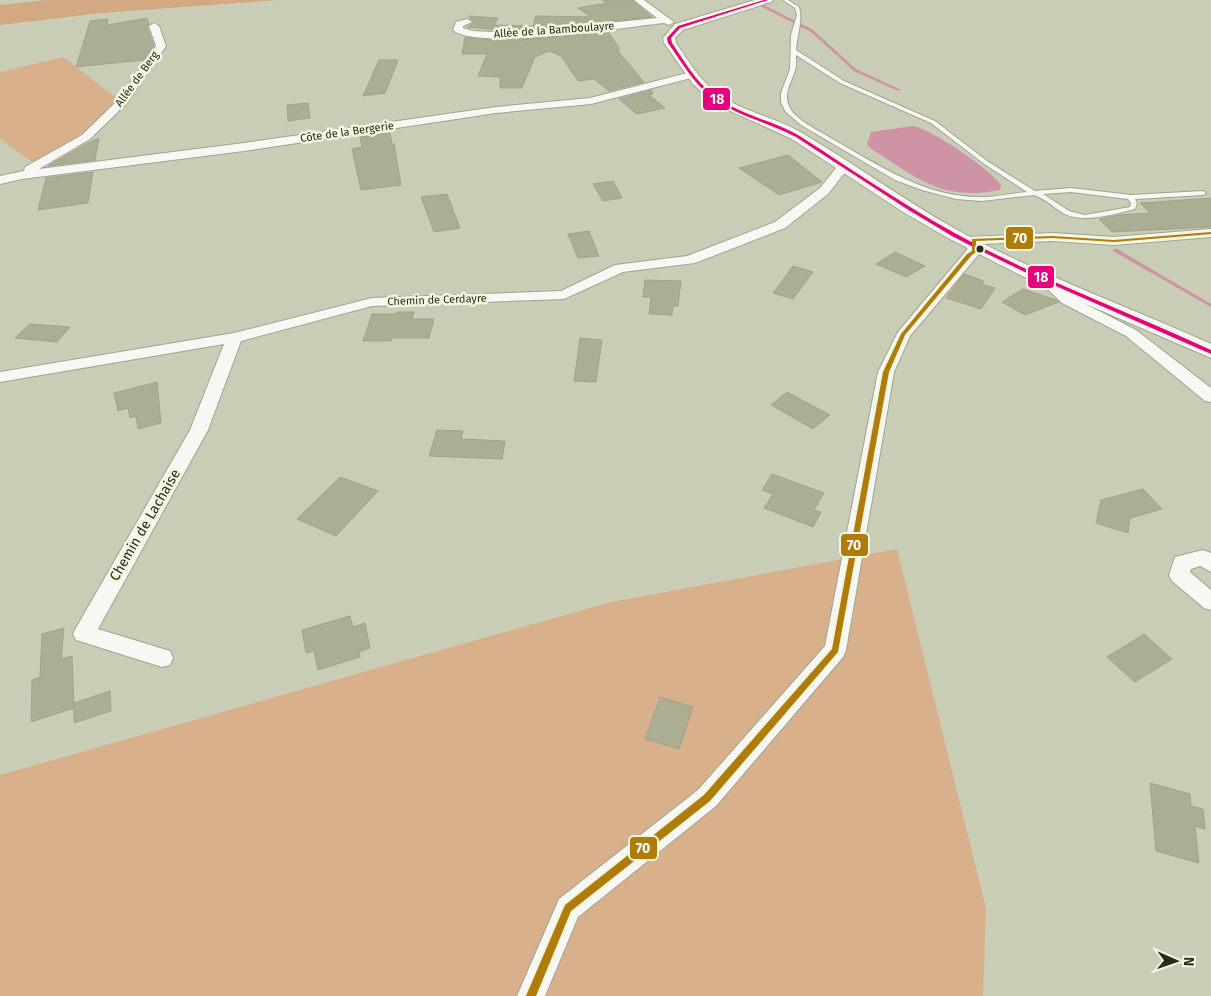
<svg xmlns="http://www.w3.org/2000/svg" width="1211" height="996" font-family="'Fira Sans',sans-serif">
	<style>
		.green { fill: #d8b18c }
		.forest { fill: #d2a982 }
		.water { fill: #cf93a6 }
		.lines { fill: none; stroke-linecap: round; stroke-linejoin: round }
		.stream { fill: #cf93a6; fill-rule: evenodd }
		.building { fill: #abae92; stroke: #a1a391 }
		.service-casing { stroke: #a1a391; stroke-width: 2 }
		.minor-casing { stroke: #a1a391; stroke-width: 2 }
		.tertiary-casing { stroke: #a1a391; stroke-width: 2 }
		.service { fill: #f7f8f4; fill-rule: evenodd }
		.minor { fill: #f7f8f4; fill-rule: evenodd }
		.tertiary { fill: #f7f8f4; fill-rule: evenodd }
		.bus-1-casing { stroke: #f2f6e0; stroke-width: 4 }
		.bus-2-casing { stroke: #f2f6e0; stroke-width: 4 }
		.bus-1 { fill: #e5007d; fill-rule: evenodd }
		.bus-2 { fill: #af7b09; fill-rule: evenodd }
		.bus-dot { fill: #292b1a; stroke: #f2f6e0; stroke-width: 2 }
		.labels { text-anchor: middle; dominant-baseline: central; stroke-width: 5; stroke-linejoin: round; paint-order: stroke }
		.far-street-label { font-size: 11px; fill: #292b1a; stroke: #f2f6e0 }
		.street-label { font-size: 14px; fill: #292b1a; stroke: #f2f6e0 }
		.line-badge { stroke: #f2f6e0; stroke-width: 2 }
		.badge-label { font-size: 14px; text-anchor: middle; font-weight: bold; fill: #fff }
	</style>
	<rect width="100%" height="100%" fill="#cacdb6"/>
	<g class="green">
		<polygon points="63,57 119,100 80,137 35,164 0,139 0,72"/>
		<polygon points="897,549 986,908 983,996 0,996 0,775 611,602"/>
	</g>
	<polygon class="forest" points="46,0 279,0 101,13 0,25 0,5"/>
	<path class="water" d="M912,126C929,127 991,170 1001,185L1000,190C942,202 915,177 870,148L867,144L871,132Z"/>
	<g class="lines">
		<g class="stream">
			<polygon points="758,3 760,3 813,30 856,69 901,90 898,91 854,71 811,32 758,5"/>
			<polygon points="1113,249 1117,249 1211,304 1211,307 1113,251"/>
		</g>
	</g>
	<g class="building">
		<polygon points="602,0 632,0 652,17 510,31 467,27 474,23 468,16 498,18 494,25 533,26 536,16 591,17 578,8 607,3"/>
		<polygon points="147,18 149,24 147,27 154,46 144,60 76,67 90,21 108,19 107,25"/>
		<polygon points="608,32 620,49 617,50 644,82 609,91 594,79 578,81 561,56 549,51 535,57 522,88 500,88 500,77 478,76 487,54 462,54 465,37 491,40 521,40"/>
		<polygon points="379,60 398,60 385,93 363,96"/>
		<polygon points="651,90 653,94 649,95 665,108 637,114 619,99"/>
		<polygon points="308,103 310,118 288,121 287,105"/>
		<polygon points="390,133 392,144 394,144 401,185 361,190 352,149 362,147 360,137"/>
		<polygon points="99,138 95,160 48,166 84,145"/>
		<polygon points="788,155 822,182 779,195 739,168"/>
		<polygon points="93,172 88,203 38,210 46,178"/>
		<polygon points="613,181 622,198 603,201 593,184"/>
		<polygon points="447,194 460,228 434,232 421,197"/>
		<polygon points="1211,198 1211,227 1112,232 1099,219 1119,215 1150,213 1140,203"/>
		<polygon points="589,231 599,256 578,258 568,234"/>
		<polygon points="895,252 925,266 906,277 876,264"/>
		<polygon points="793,266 813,272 793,299 773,293"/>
		<polygon points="964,274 984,281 982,284 995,288 981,309 946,298"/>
		<polygon points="645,280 681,281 678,306 673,306 672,315 649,314 651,297 643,297"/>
		<polygon points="1023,289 1056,300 1059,302 1025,315 1002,302"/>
		<polygon points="397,312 414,312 412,319 434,319 429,338 392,338 391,341 363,341 372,314 396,314"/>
		<polygon points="30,324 70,327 57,342 15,338"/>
		<polygon points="580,338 602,340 596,382 574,381"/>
		<polygon points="157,382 161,423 138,429 136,416 130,418 128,408 118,411 114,393"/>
		<polygon points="787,392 830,415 813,429 771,405"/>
		<polygon points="437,430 463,431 461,439 505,441 502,459 429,456"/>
		<polygon points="772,474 824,493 814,510 821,512 813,527 764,508 773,494 762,490"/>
		<polygon points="340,477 378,491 336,536 297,519"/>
		<polygon points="1143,489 1162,509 1130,518 1128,533 1096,523 1101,500"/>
		<polygon points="350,616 353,627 365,623 370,648 359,652 360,657 318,670 314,651 306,653 302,630"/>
		<polygon points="64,628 61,659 72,656 74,708 31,722 32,680 40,677 42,634"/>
		<polygon points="1144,634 1172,659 1135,682 1107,657"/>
		<polygon points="110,691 111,711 74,723 74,703"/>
		<polygon points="660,697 693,707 679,749 645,739"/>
		<polygon points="1150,783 1190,794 1191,806 1203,809 1205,829 1195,826 1199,863 1156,851"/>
	</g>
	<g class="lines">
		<g class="service-casing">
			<path id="service" d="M783,0H788L799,7C803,20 797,36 796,50L844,81L935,121L987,161L1035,191L1071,188L1131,195L1203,191L1206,193L1203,195L1135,199L1137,203L1135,209C1115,214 1082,224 1063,213C1053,207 1046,199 1034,195L982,201L956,199L922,190L895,180L801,125L785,111L781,102V93L790,69L791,35L797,15L795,8ZM796,55L840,83L931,123L983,163L1027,192C1012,193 997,197 982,197C926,198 880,166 834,140C822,132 794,120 789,106C783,93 792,82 795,70C797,65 796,60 796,55ZM1071,192L1128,199L1131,203L1130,207L1085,215L1069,211L1043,194Z"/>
		</g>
		<g class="minor-casing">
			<g id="minor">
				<path d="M634,0H644L674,22L669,25L664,23C627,27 477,51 453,30L456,22L467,19L472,22L463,26V28L473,31L510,33L657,18Z"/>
				<polygon points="154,23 159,26 166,46 126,104 90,139 39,169 244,143 496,107 590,98 691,72 696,75 695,77 591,104 496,113 244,151 22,179 0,184 0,176 24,171 25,167 82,135 118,100 156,46 149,26"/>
				<polygon points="844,162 850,166 828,194 785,228 695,263 623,272 564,299 372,306 241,341 208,430 98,629 170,651 173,658 170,665 162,667 76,640 73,634 76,628 190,430 224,344 0,382 0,372 234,333 372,298 561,291 615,265 687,256 775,222 820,188 840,163"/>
				<polygon points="1211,229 1211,237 1114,245 1052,241 981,244 979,254 910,336 894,372 846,650 843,657 716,806 578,917 545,996 517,996 559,899 698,790 825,646 878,372 898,332 967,250 969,237 1052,233 1114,237"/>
				<polygon points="1045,276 1050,277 1072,297 1136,330 1211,388 1211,402 1205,401 1126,336 1062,303 1038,280 1040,277"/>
				<polygon points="1203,550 1211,553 1211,572 1200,566 1191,569 1190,572 1211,590 1211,610 1204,608 1172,581 1169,575 1175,557"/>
			</g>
		</g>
		<g class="tertiary-casing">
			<path id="tertiary" d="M755,0H773L771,2L683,30L675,38L676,43C688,60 699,80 717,93C742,112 775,117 802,133C855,164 905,201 959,231C1040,275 1127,306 1211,344V358L1028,279L948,238L903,212L792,139L713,103L693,84L664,43L663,38L675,24Z"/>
		</g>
		<use href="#service" class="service"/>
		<use href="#minor" class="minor"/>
		<use href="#tertiary" class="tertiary"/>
		<g class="bus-1-casing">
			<path id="bus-1" d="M764,0H768L680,28L671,38L672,43C684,61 695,80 712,94C737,114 771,120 798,135C858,173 916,214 979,246C1055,285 1134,314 1211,350V354L1033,276L975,248L952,236L907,209L796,137C768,122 733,115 709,95C692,81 681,61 668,43L667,38L678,26Z"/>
		</g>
		<g class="bus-2-casing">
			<polygon id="bus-2" points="1211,232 1211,234 1114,242 1052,238 976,241 976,252 971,256 905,335 889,372 838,652 710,801 571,911 536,996 526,996 565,905 704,795 832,649 883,372 901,334 967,254 972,251 972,239 1052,236 1114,240"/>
		</g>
		<use href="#bus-1" class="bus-1"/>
		<use href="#bus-2" class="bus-2"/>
	</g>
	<circle class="bus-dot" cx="980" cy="249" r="4.5"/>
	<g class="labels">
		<g class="far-street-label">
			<text transform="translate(554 30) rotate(-4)">Allée de la Bamboulayre</text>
			<text transform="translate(137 79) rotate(-54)">Allée de Berg</text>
			<text transform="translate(347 132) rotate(-8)">Côte de la Bergerie</text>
			<text transform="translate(437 300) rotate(-2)">Chemin de Cerdayre</text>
		</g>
		<g class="street-label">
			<text transform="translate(145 525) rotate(-60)">Chemin de Lachaise</text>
		</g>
	</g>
	<g class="line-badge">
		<rect x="702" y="87" width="29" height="24" rx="5" fill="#e5007d"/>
		<rect x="1005" y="226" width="29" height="24" rx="5" fill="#af7b09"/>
		<rect x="1027" y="265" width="28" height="24" rx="5" fill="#e5007d"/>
		<rect x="840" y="533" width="29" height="24" rx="5" fill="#af7b09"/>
		<rect x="629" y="836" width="29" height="24" rx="5" fill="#af7b09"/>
	</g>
	<g class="badge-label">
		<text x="717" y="104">18</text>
		<text x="1020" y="243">70</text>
		<text x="1041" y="282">18</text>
		<text x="854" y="550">70</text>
		<text x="643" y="853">70</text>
	</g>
	<g transform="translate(1176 961) rotate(92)" stroke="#f2f6e0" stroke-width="4" paint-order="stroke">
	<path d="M0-4L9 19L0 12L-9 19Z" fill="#292b1a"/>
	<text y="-8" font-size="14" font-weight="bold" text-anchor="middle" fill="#292b1a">N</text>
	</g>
</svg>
